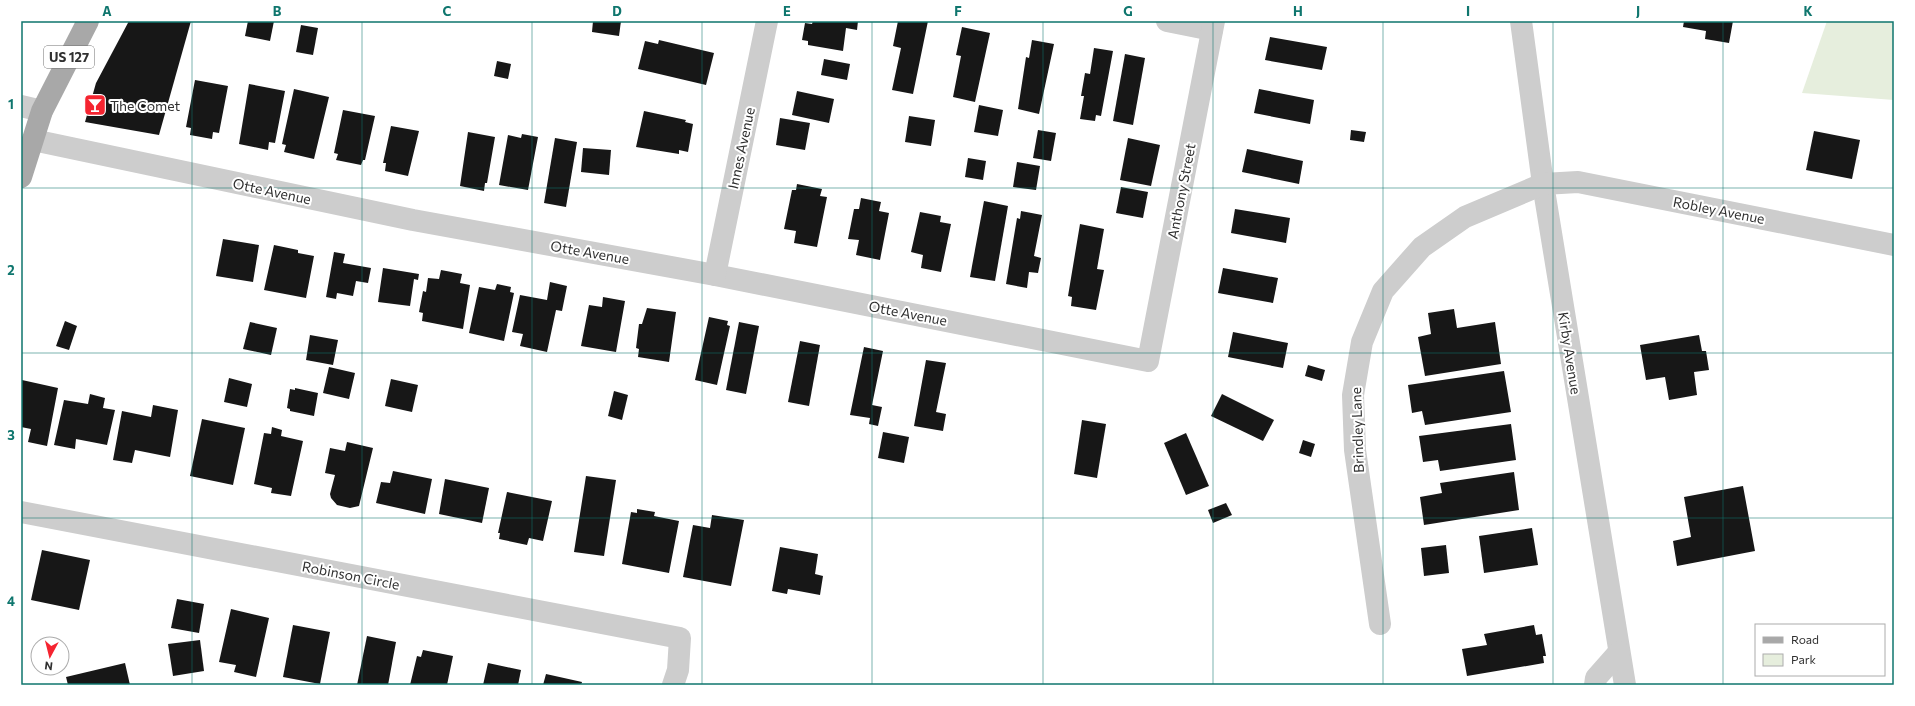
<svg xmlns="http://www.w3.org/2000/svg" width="1915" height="706" font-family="Commissioner,sans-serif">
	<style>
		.green { fill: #e6eedd }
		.building { fill: #171717 }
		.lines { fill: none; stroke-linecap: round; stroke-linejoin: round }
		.minor { stroke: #cdcdcd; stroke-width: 22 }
		.major { stroke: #a8a8a8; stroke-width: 22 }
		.grid { fill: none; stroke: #0f766e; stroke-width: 1; stroke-opacity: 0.55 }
		.labels { text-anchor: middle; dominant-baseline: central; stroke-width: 4; stroke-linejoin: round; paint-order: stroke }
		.shield { fill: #fff; stroke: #6e6e6e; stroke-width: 1 }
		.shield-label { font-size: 13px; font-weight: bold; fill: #303030 }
		.poi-label { font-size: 14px; fill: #303030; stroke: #fff; text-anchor: start }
		.street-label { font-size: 14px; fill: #303030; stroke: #fff }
		.neatline { fill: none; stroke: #0f766e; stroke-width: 1.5 }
		.grid-label { font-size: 13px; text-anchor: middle; font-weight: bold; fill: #0f766e }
	</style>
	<rect width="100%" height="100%" fill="#fff"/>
	<polygon class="green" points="1827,21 1894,21 1894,100 1802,93"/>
	<g class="building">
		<polygon points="129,21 191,21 159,135 85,122 96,83"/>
		<polygon points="248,21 274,21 270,41 245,36"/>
		<polygon points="593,21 621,21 619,36 592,32"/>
		<polygon points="813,21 858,21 857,30 846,28 843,51 808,45 808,41 802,40 805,23 812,24"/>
		<polygon points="898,21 928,21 913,94 892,90 901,48 893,46"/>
		<polygon points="1684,21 1733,21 1729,43 1705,39 1706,31 1683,27"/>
		<polygon points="301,25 318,28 313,55 296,52"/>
		<polygon points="962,27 990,33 975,102 953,97 961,56 956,55"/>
		<polygon points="1270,37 1327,47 1322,70 1265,60"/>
		<polygon points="659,40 714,53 706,85 638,69 645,41 658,44"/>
		<polygon points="1032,40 1054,44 1039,114 1018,109 1026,57 1029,58"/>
		<polygon points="1094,48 1113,51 1101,116 1096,115 1095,121 1080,119 1084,96 1081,96 1085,73 1090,74"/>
		<polygon points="1125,54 1145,58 1133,125 1113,121"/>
		<polygon points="824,59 850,64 847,80 821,75"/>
		<polygon points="497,61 511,64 508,79 494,76"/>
		<polygon points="195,80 228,86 219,133 213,132 212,139 190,135 191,128 186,127"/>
		<polygon points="249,84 285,91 275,143 269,142 268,150 239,144"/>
		<polygon points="294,89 329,97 314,159 284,152 286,145 282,144"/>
		<polygon points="1259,89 1314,100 1310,124 1254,113"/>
		<polygon points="797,91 834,99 829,123 792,115"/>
		<polygon points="979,105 1003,110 998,136 974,132"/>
		<polygon points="343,110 375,116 365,160 363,160 361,165 336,160 338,154 334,153"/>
		<polygon points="644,111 686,120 685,122 693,124 688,152 679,150 679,154 636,147"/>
		<polygon points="909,116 935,120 931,146 905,142"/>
		<polygon points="780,118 810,123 805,150 776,145"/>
		<polygon points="391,126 419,131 408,176 385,171 386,163 383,163"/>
		<polygon points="1038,130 1056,133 1051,161 1033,158"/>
		<polygon points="1351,130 1366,132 1364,142 1350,140"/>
		<polygon points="1814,131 1860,140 1852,179 1806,170"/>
		<polygon points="468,132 495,137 487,183 485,183 484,191 460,186"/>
		<polygon points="522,134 538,137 528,190 499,185 508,135 521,138"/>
		<polygon points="555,138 577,142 566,207 544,203"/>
		<polygon points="1128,138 1160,145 1151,186 1120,180"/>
		<polygon points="583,148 611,150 609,175 581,172"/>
		<polygon points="1247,149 1303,161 1299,184 1242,172"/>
		<polygon points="968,158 986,161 983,180 965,177"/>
		<polygon points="1017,162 1040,166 1036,190 1013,187"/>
		<polygon points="797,184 822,189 820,196 827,197 817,247 794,243 796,231 784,229 792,190 796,190"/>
		<polygon points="1121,187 1148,192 1143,218 1116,213"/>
		<polygon points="861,198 881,202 879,211 889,213 880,260 856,255 859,240 848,239 854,209 859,209"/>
		<polygon points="984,201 1008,206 995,281 970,277"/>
		<polygon points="1235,209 1290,218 1286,243 1231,233"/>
		<polygon points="1021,211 1042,215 1034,256 1041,258 1038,273 1029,272 1027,288 1006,284 1017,218 1020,219"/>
		<polygon points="920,212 941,216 940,222 951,224 941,272 921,268 923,255 911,252"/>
		<polygon points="1080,224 1104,229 1097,269 1104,270 1096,310 1071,306 1072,297 1068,296"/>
		<polygon points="223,239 259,245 253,282 216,276"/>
		<polygon points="274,245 298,250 298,253 314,256 306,298 264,290"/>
		<polygon points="334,252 345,254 343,263 371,268 368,283 356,281 353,296 337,293 336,299 326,297"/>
		<polygon points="383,268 419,274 418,280 414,279 410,306 378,302"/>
		<polygon points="1223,268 1278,278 1273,303 1218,293"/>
		<polygon points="441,270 462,274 460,283 470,285 463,329 422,321 423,313 419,312 423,291 426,292 428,278 439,279"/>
		<polygon points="550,282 567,286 562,311 556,310 547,352 520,346 523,334 512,332 520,295 547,300"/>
		<polygon points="497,284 511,287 510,292 514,293 504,341 469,333 479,287 495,290"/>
		<polygon points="603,297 625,301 616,352 581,346 589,305 602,307"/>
		<polygon points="647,308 676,312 669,362 638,357 639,349 636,348 639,324 642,324"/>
		<polygon points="1454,309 1457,328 1495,322 1501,364 1425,376 1418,337 1431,334 1428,313"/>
		<polygon points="709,317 728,321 727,325 730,326 717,385 695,380"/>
		<polygon points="65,321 77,326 69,350 56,346"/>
		<polygon points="250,322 277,328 271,355 243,349"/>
		<polygon points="739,322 759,326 746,394 726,390"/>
		<polygon points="1233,332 1288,343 1283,368 1228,357"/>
		<polygon points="310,335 338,340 333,365 306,360"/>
		<polygon points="1699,335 1702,351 1706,351 1709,370 1694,372 1697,395 1669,400 1665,377 1646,380 1640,345"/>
		<polygon points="800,341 820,345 809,406 788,402"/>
		<polygon points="864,347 883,351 872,405 882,407 878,426 869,424 870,418 850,415"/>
		<polygon points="926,360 946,363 936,412 946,414 943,431 914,426"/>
		<polygon points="1308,365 1325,370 1322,381 1305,376"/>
		<polygon points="329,367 355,373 349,399 323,393"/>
		<polygon points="1504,371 1511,412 1425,425 1422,411 1412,413 1408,385"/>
		<polygon points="229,378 252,384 247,407 224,402"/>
		<polygon points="391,379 418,385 412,412 385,406"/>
		<polygon points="22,380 58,388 47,446 28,442 31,429 21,427"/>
		<polygon points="295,388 318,393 314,416 290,411 290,409 287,408 290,389 295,390"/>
		<polygon points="614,391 628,395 622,420 608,416"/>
		<polygon points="90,394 105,398 103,408 115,410 107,445 76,439 75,449 54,445 64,400 88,404"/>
		<polygon points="1222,394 1274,420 1263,441 1211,416"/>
		<polygon points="153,405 178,410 170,457 135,450 132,463 113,460 122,411 151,417"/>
		<polygon points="202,419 245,428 233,485 190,476"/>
		<polygon points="1082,420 1106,424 1097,478 1074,474"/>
		<polygon points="1511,424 1516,460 1440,471 1438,460 1423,462 1419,436"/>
		<polygon points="272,427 282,430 281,436 303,441 291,496 271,493 272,488 254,484 264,433 271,434"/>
		<polygon points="883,432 909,437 904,463 878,458"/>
		<polygon points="1186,433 1209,486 1186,495 1164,443"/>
		<polygon points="1303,440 1315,444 1311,457 1299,453"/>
		<polygon points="347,442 373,448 359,506 350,508 337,505 331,498 330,494 335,475 325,473 330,448 345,451"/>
		<polygon points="393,471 432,479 425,514 376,503 381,482 390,483"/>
		<polygon points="1514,472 1519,510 1424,525 1420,497 1442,493 1440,483"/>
		<polygon points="586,476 616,480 604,556 574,552"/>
		<polygon points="445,479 489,488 482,523 439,514"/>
		<polygon points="1743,486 1755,551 1677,566 1673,541 1691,537 1684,497"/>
		<polygon points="507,492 552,501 543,541 529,538 527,545 499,539 500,533 498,533"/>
		<polygon points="1226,503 1232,515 1213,523 1208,510"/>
		<polygon points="637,509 655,512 654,516 679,521 669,573 622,564 631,512 637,513"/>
		<polygon points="712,515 744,520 731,586 683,577 693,525 710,528"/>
		<polygon points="1532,528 1538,565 1484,573 1479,536"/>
		<polygon points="1446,545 1449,573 1424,576 1421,548"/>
		<polygon points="780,547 818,554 815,574 823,576 820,595 788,589 787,594 772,591"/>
		<polygon points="42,550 90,560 79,610 31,600"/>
		<polygon points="177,599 204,604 199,633 171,628"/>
		<polygon points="231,609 269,618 256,677 234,672 236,665 219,662"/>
		<polygon points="293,625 330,632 320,684 283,677"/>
		<polygon points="1534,625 1536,635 1542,634 1546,656 1543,656 1544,663 1467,676 1462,649 1487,645 1484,634"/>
		<polygon points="367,636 396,642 388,685 357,685"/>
		<polygon points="200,640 204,671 173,676 168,644"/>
		<polygon points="423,650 453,656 447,685 410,685 417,656 421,657"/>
		<polygon points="125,663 130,685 68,685 66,677"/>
		<polygon points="488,663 521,670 518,685 483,685"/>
		<polygon points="546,674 582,682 581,685 543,685"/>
	</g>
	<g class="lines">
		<g class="minor">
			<polyline points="1167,21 1212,30"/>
			<polyline points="1521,21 1543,184 1625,685"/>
			<polyline points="21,106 42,111"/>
			<polyline points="33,140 413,220 715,275 1148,361 1214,21"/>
			<polyline points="715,275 767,21"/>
			<polyline points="21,512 680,638 678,670 673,685"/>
			<polyline points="1380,624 1355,450 1353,395 1362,342 1383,291 1422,247 1465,217 1543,184 1578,182 1894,245"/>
			<polyline points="1595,685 1596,678 1619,652"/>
		</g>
		<polyline class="major" points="21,177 42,111 88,21"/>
	</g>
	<path class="grid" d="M192,21V685M362,21V685M532,21V685M702,21V685M872,21V685M1043,21V685M1213,21V685M1383,21V685M1553,21V685M1723,21V685M21,188H1894M21,353H1894M21,518H1894"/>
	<defs>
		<g id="bar-square" transform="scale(1.15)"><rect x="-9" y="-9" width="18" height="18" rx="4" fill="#f52430" stroke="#fff"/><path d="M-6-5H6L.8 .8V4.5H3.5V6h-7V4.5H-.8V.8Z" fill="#fff"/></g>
	</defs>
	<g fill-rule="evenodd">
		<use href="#bar-square" x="95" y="105"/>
	</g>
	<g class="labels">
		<rect class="shield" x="44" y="46" width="50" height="22" rx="3"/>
		<g class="shield-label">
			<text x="69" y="57">US 127</text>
		</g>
		<g class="poi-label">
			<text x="110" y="105">The Comet</text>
		</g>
		<g class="street-label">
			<text transform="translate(741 148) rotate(-78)">Innes Avenue</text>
			<text transform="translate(272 191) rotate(12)">Otte Avenue</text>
			<text transform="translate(1181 191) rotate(-79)">Anthony Street</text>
			<text transform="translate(1719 210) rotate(11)">Robley Avenue</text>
			<text transform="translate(590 252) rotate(10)">Otte Avenue</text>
			<text transform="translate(908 313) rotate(11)">Otte Avenue</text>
			<text transform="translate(1570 353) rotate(81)">Kirby Avenue</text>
			<text transform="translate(1357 430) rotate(-92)">Brindley Lane</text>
			<text transform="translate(351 575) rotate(11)">Robinson Circle</text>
		</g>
	</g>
	<rect width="1915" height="706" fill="none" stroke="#ffffff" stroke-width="44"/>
	<rect x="1755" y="624" width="130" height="52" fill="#ffffff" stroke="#acacac"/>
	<rect x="1763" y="637" width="20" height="6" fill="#a8a8a8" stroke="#acacac"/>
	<text x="1791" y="644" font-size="12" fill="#303030">Road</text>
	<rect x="1763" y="654" width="20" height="12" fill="#e6eedd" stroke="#acacac"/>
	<text x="1791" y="664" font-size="12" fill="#303030">Park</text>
	<g transform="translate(50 656) rotate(187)"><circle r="19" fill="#ffffff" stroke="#acacac"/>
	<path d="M0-3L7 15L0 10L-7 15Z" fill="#f52430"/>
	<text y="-6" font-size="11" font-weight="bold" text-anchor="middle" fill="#303030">N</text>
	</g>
	<rect x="22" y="22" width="1871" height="662" class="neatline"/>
	<g class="grid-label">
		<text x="107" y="16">A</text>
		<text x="277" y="16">B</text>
		<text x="447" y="16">C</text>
		<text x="617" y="16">D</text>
		<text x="787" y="16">E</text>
		<text x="958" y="16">F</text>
		<text x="1128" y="16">G</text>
		<text x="1298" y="16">H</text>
		<text x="1468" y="16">I</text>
		<text x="1638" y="16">J</text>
		<text x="1808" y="16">K</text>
		<text x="11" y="109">1</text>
		<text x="11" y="275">2</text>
		<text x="11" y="440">3</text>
		<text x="11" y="606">4</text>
	</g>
</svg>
